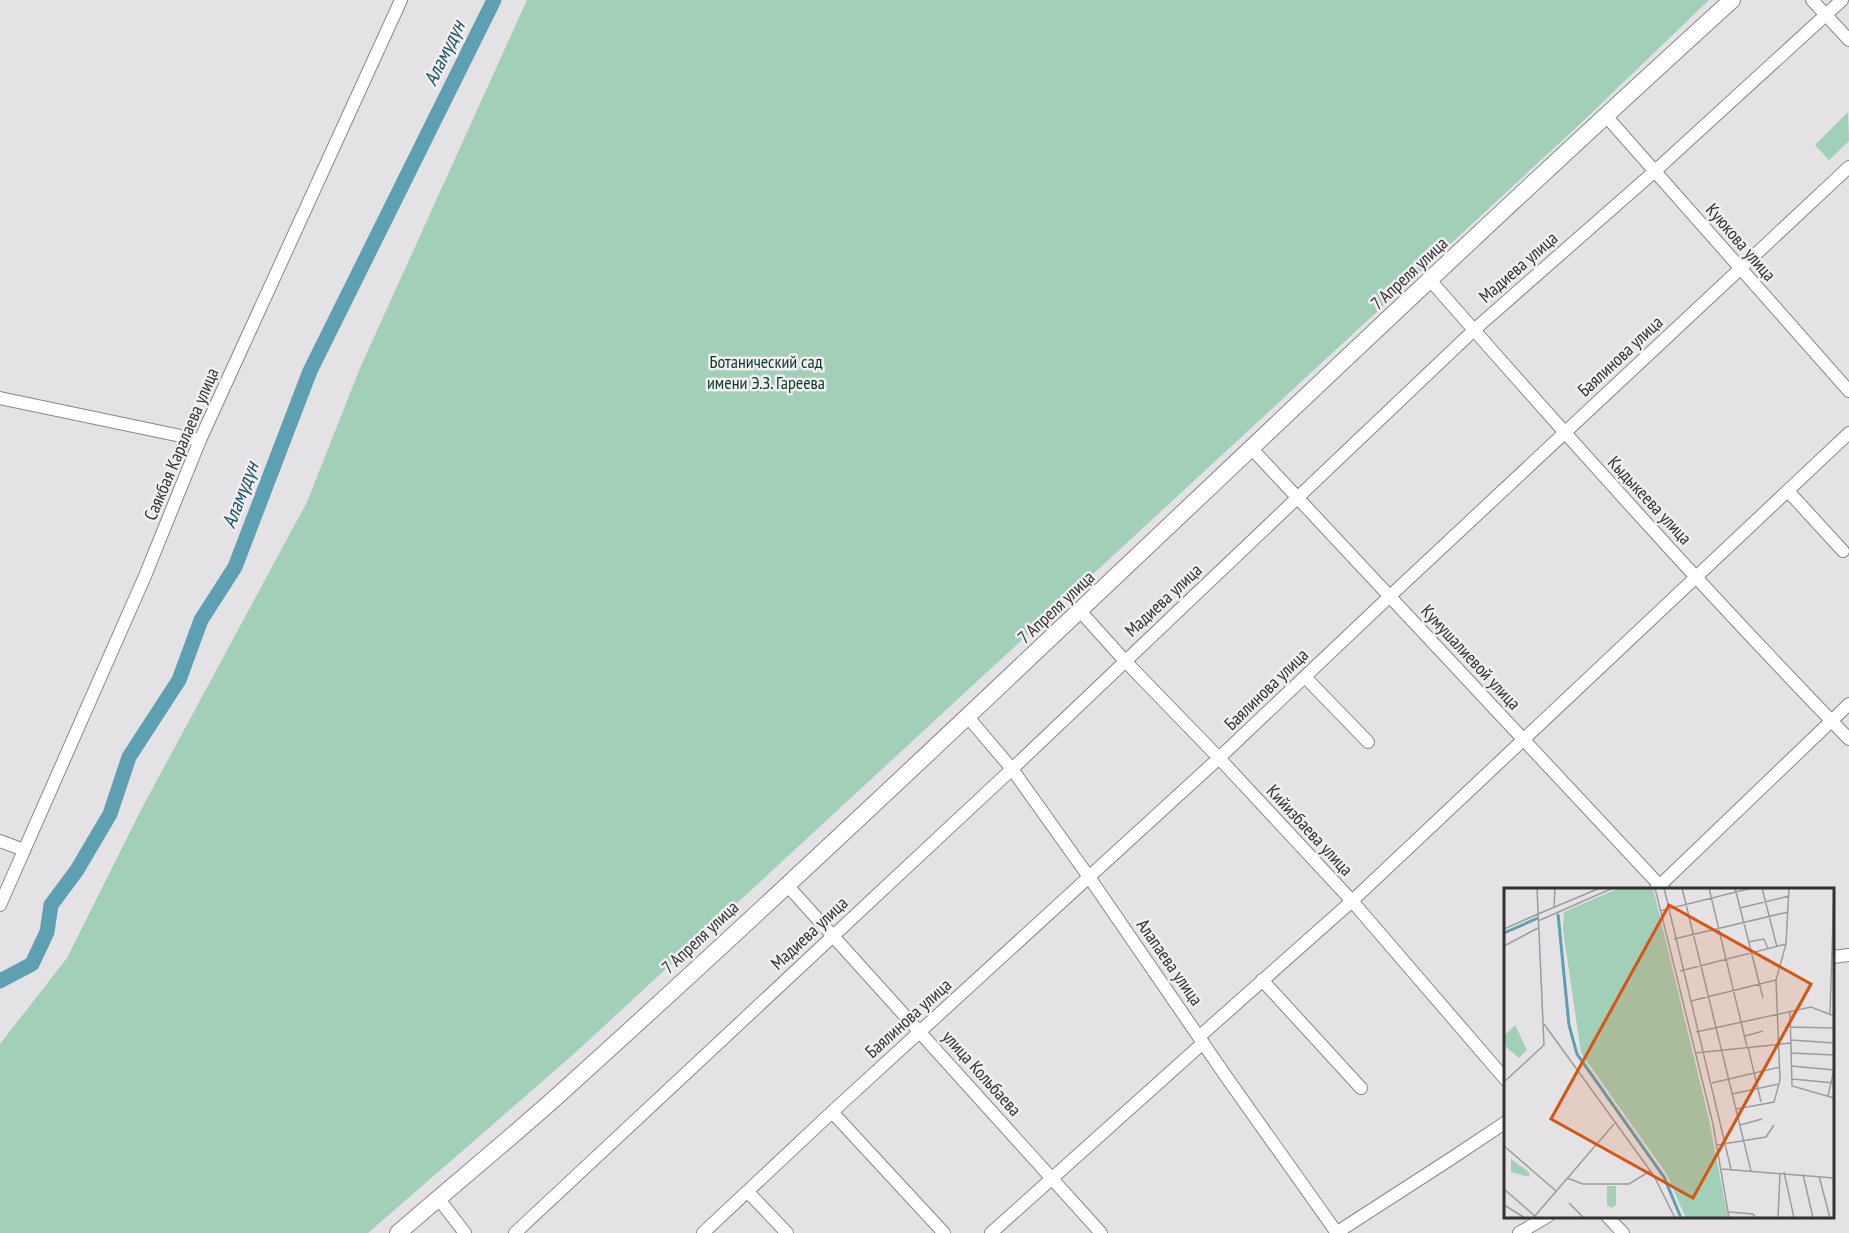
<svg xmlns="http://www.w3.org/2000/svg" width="1849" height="1233" font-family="'PT Sans Narrow',sans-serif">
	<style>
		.green { fill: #a2cfb7 }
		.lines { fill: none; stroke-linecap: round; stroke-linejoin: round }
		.river { stroke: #5da0b1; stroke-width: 15 }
		.minor-casing { stroke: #888688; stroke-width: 14 }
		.major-casing { stroke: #888688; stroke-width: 18 }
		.minor { stroke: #fff; stroke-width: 12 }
		.major { stroke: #fff; stroke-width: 16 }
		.labels { text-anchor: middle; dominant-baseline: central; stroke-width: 5; stroke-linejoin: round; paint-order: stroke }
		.street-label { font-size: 18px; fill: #333233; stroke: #f2eff2 }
		.park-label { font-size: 18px; fill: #0b3b27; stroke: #f2eff2 }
		.water-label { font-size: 20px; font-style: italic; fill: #1b5461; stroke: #f2eff2 }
		.inset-river { fill: none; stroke: #5da0b1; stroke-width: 3 }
		.inset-road { fill: none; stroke: #9e9c9e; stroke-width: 1.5 }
		.view { fill: #d65510; fill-opacity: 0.15; stroke: #d65510; stroke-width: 3 }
		.inset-edge { fill: none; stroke: #333233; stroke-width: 3 }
	</style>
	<rect width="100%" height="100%" fill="#e5e2e5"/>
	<g class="green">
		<polygon points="527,0 1709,0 1579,125 576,1052 368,1233 0,1233 0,1044 67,958 142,808 307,502 360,368"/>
		<polygon points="1848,112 1849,141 1829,160 1815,145"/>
	</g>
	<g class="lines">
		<polyline class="river" points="0,981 32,964 47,932 51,905 77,870 110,814 129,757 179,680 201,620 235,567 310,371 494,0"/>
		<g class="minor-casing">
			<g id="minor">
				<polyline points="1812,0 1849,40"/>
				<polyline points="1606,116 1849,391"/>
				<path d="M1430,280C1567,436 1705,591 1849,739"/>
				<polyline points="0,398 200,440"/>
				<polyline points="1252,449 1664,890"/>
				<polyline points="1788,491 1843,551"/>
				<polyline points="1080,611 1125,661 1219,758 1352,901 1506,1080"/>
				<polyline points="1305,677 1368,742"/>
				<polyline points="967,716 1012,769 1089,877 1225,1075 1337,1233"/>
				<polyline points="0,841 24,850"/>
				<polyline points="786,884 1101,1233"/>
				<polyline points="1655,890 1849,704"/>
				<polyline points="0,905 145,576 200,440 401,0"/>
				<polyline points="1832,957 1849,955"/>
				<polyline points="1262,980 1361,1088"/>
				<polyline points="1200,1036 1352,901 1849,433"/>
				<polyline points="832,1112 944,1233"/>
				<polyline points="748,1192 787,1233"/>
				<polyline points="438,1198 465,1233"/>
				<polyline points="1607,1216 1623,1233"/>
				<polyline points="515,1233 1012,769 1474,330 1655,171 1842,0"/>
				<polyline points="703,1233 832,1112 1219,758 1389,597 1849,167"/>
				<polyline points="991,1233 1203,1043"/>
				<polyline points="1336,1233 1452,1158 1506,1122"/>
				<polyline points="1519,1233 1548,1216"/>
			</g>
		</g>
		<g class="major-casing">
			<path id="major" d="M398,1233C453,1185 510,1139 564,1090C959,733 1338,358 1732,0"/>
		</g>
		<use href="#minor" class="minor"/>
		<use href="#major" class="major"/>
	</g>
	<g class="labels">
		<g class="street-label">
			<text transform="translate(1741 242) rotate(49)">Куюкова улица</text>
			<text transform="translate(1518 267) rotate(-41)">Мадиева улица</text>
			<text transform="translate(1409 273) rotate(-43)">7 Апреля улица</text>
			<text transform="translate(1620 356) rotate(-43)">Баялинова улица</text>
			<text transform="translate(181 444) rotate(-67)">Саякбая Каралаева улица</text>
			<text transform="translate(1650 500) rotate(47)">Кыдыкеева улица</text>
			<text transform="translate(1163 600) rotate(-43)">Мадиева улица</text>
			<text transform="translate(1056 607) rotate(-43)">7 Апреля улица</text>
			<text transform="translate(1471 657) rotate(47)">Кумушалиевой улица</text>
			<text transform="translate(1266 689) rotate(-44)">Баялинова улица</text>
			<text transform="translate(1310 830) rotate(47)">Кийизбаева улица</text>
			<text transform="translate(809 933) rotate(-43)">Мадиева улица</text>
			<text transform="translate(700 937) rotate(-43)">7 Апреля улица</text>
			<text transform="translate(1170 962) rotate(55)">Алапаева улица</text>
			<text transform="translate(908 1018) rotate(-42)">Баялинова улица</text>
			<text transform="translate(982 1073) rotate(48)">улица Кольбаева</text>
		</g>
		<g class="park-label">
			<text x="766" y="361">Ботанический сад<tspan x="766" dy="21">имени Э.З. Гареева</tspan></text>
		</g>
		<g class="water-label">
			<text transform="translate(444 53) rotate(-64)">Аламүдүн</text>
			<text transform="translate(240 495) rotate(-69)">Аламүдүн</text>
		</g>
	</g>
	<g transform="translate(1504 888)">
		<rect width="330" height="330" fill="#e5e2e5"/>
		<path d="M115,0H149L205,232L224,330H182L162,285L77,165L59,42L60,24ZM11,137L23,162L15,170L0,157V148ZM7,271L25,284V289L7,284ZM103,298H112V317L107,320L103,317Z" fill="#a2cfb7"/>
		<path class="inset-river" d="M54,26L65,137L73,166L160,289L177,330M0,45L34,30"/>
		<path class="inset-road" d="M151,0L209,236L225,330M160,0L227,281M178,0L247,283M205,0L243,159M231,0L259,110M258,0L273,59M50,19L51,0M236,20L285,8M156,23L248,0M34,26L96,0M34,33L109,0M0,41L34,26M170,51L284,24M244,54L260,51L264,61M0,58L34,40M176,83L282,56M187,113L272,92M286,124L288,198L330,210M326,126L330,0M40,136L150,288L171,330M286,139L330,140M192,144L307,119L330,128M241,148L259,143M287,152L330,155M244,159L257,214M191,165L287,155M287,165L330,167M287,178L330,182L324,208M288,191L330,195M0,194L40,157L33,0M208,195L276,179M228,206L275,196M232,221L270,214L276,192L272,92L282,56L285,0M236,237L258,231M213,257L262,249L270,237M0,258L52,303M218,281L330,290M280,284L290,330M299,286L309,330M315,288L326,330M63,290L79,296H125L146,283M0,301L33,330M65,315L80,330M0,317L21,330M225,324L249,326L252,330M30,329L110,236M274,330L276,285"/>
		<path class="view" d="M165,17L307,96L189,310L47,231Z"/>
		<rect width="330" height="330" class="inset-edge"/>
	</g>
</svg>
